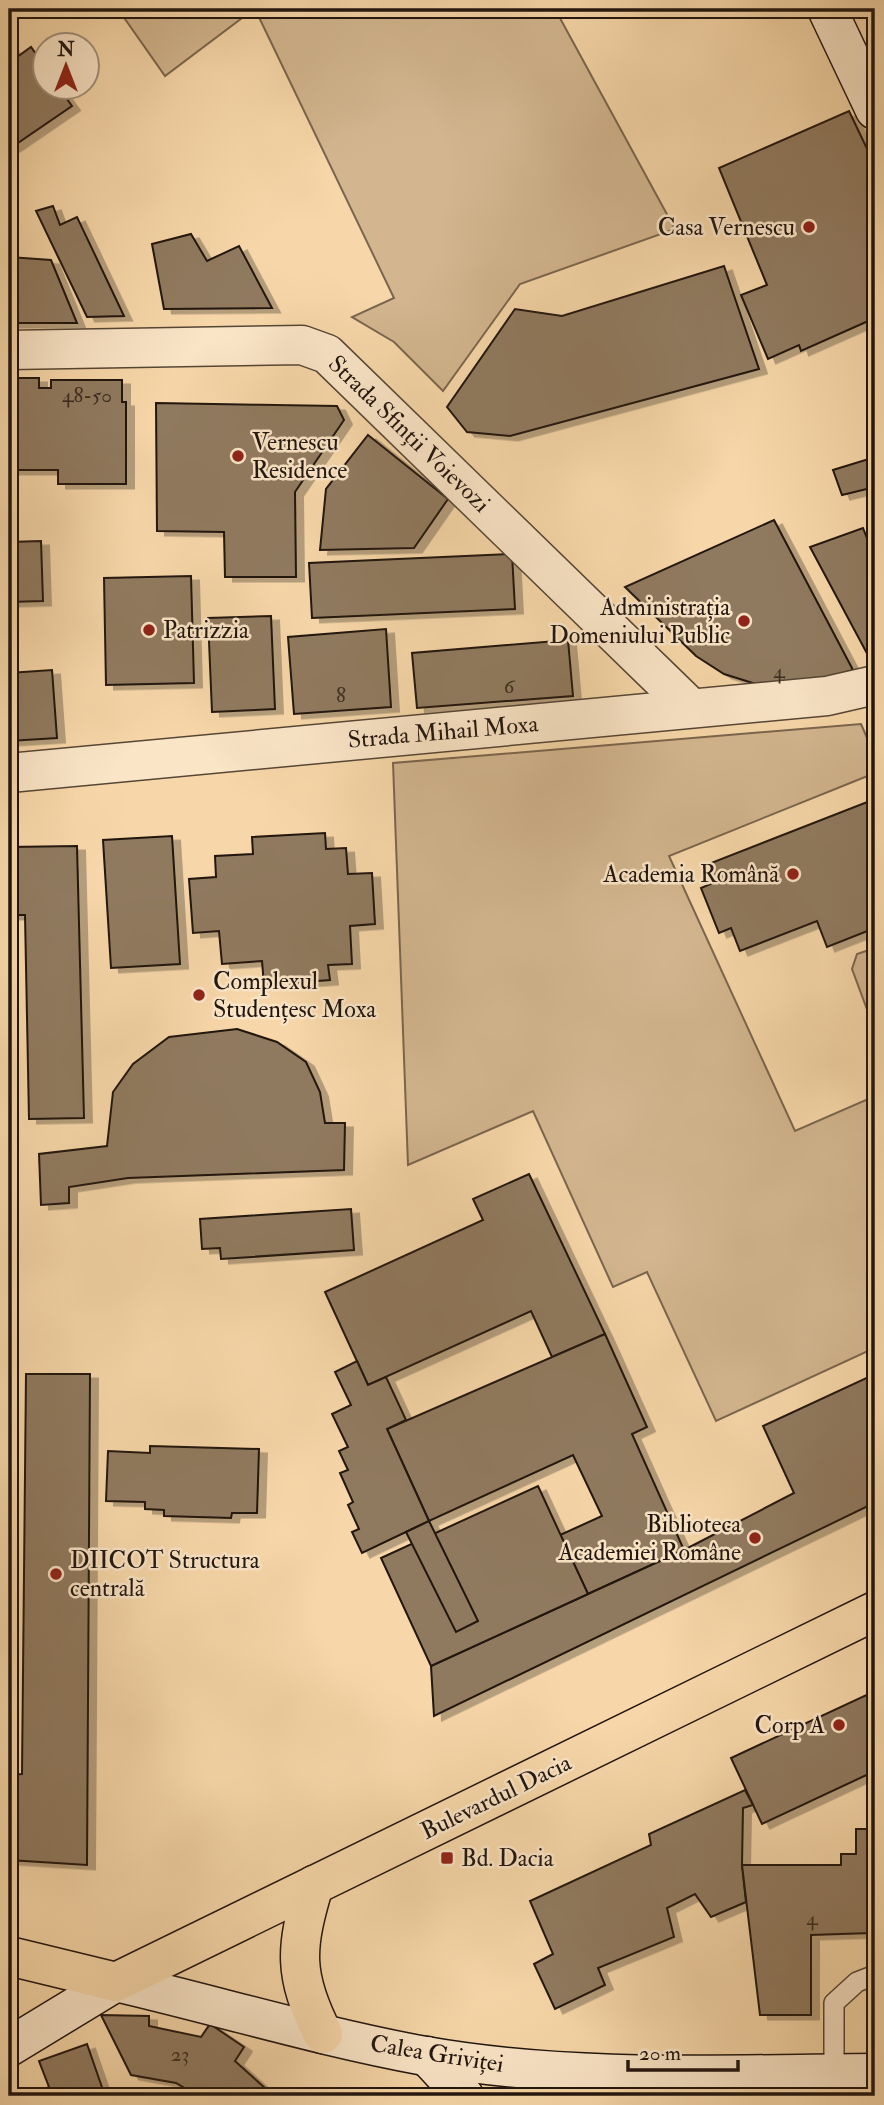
<svg xmlns="http://www.w3.org/2000/svg" width="884" height="2105" font-family="'IM FELL Double Pica',serif">
	<style>
		.green { fill: #d3b68f; stroke: #7a664e; stroke-width: 2 }
		.building { fill: #907a5f; stroke: #21150e; stroke-width: 2; filter: url(#shadow) }
		.lines { fill: none; stroke-linecap: round; stroke-linejoin: round }
		.lane-casing { stroke: #564635; stroke-width: 22 }
		.street-casing { stroke: #564635; stroke-width: 41 }
		.secondary-casing { stroke: #21150e; stroke-width: 41 }
		.primary-casing { stroke: #21150e; stroke-width: 41 }
		.lane { stroke: #fae5c7; stroke-width: 19 }
		.street { stroke: #fae5c7; stroke-width: 38 }
		.secondary { stroke: #fae5c7; stroke-width: 38 }
		.primary { stroke: #f7d7a9; stroke-width: 38 }
		.poi-dot { fill: #8f2418; stroke: #fae5c7; stroke-width: 2.5 }
		.labels { text-anchor: middle; dominant-baseline: central; stroke-width: 5; stroke-linejoin: round; paint-order: stroke }
		.number-label { font-size: 21px; fill: #3d2e22 }
		.poi-label { font-size: 24px; fill: #21150e; stroke: #fae5c7; text-anchor: end }
		.street-label { font-size: 24px; fill: #21150e; stroke: #fae5c7 }
	</style>
	<defs>
		<filter id="shadow"><feDropShadow dx="8" dy="4.5" stdDeviation="0" flood-color="#0004"/></filter>
	</defs>
	<rect width="100%" height="100%" fill="#f7d7a9"/>
	<filter id="stains"><feTurbulence type="fractalNoise" baseFrequency=".00286" numOctaves="4"/><feColorMatrix values="0 0 0 0 .2 0 0 0 0 .09 0 0 0 0 .02 0 0 0 .5 -.17"/></filter>
	<radialGradient id="worn" r=".72"><stop offset=".6" stop-color="#630" stop-opacity="0"/><stop offset="1" stop-color="#630" stop-opacity=".3"/></radialGradient>
	<g class="green">
		<polygon points="118,9 254,9 165,76"/>
		<polygon points="255,9 555,9 675,229 520,284 443,391 394,342 352,317 394,298"/>
		<polygon points="861,724 875,756 875,773 669,856 795,1131 875,1096 875,1360 870,1350 716,1421 647,1272 613,1287 533,1111 408,1165 393,763"/>
		<polygon points="875,948 875,1031 852,969 857,954"/>
	</g>
	<g class="building">
		<polygon points="9,45 17,57 31,47 46,68 46,88 59,88 72,106 12,147 9,142"/>
		<polygon points="849,111 870,155 875,152 875,318 801,351 799,345 768,359 741,295 767,285 719,168"/>
		<polygon points="53,206 60,225 77,217 124,316 87,317 36,211"/>
		<polygon points="191,234 207,261 239,246 272,308 164,309 152,244"/>
		<polygon points="9,257 51,260 77,323 9,323"/>
		<polygon points="724,266 759,369 510,436 467,432 447,407 515,309 562,316"/>
		<polygon points="9,378 39,378 39,388 51,388 51,380 122,380 122,402 126,402 126,484 58,484 58,470 9,470"/>
		<polygon points="156,403 337,406 344,420 295,492 296,577 225,577 224,532 157,531"/>
		<polygon points="368,435 448,499 414,548 320,550 326,489"/>
		<polygon points="875,457 875,487 842,495 833,470"/>
		<polygon points="774,520 853,670 805,685 759,685 724,674 696,656 625,587"/>
		<polygon points="863,528 875,559 875,659 871,661 810,547"/>
		<polygon points="41,541 43,601 9,602 9,542"/>
		<polygon points="512,554 515,609 312,618 309,563"/>
		<polygon points="191,576 194,683 106,685 104,578"/>
		<polygon points="271,616 275,709 212,712 208,618"/>
		<polygon points="386,629 391,707 294,714 288,637"/>
		<polygon points="568,640 573,696 417,708 412,653"/>
		<polygon points="52,670 57,738 9,741 9,673"/>
		<polygon points="875,799 875,928 827,947 817,921 740,951 731,928 719,933 701,888 713,883 706,865"/>
		<polygon points="325,833 326,849 346,848 348,874 372,873 375,924 350,926 352,964 328,965 330,980 264,985 262,961 222,964 219,931 193,933 189,879 216,877 215,856 253,854 252,837"/>
		<polygon points="172,836 180,964 111,968 103,840"/>
		<polygon points="77,846 84,1118 29,1119 25,915 9,915 9,847"/>
		<polygon points="237,1029 277,1042 306,1062 320,1092 325,1123 345,1123 344,1170 128,1178 69,1187 69,1203 41,1205 39,1154 107,1146 113,1092 133,1064 169,1037"/>
		<polygon points="529,1174 605,1334 552,1357 531,1311 368,1385 325,1292 483,1220 473,1199"/>
		<polygon points="351,1209 354,1250 221,1259 220,1248 202,1249 200,1219"/>
		<polygon points="605,1334 647,1427 632,1434 684,1550 588,1594 560,1535 602,1516 573,1455 429,1521 387,1429"/>
		<polygon points="357,1361 368,1385 386,1377 406,1420 387,1429 429,1521 362,1553 352,1532 359,1529 348,1505 353,1502 340,1473 348,1470 339,1451 348,1447 332,1414 351,1405 335,1372"/>
		<polygon points="26,1374 90,1374 87,1865 9,1860 9,1775 22,1774"/>
		<polygon points="875,1374 875,1494 866,1507 434,1716 431,1666 684,1550 794,1493 763,1426"/>
		<polygon points="150,1446 259,1449 257,1513 232,1513 231,1518 164,1516 164,1510 145,1509 145,1502 106,1501 108,1451 150,1453"/>
		<polygon points="538,1486 588,1594 431,1666 381,1558"/>
		<polygon points="429,1521 478,1621 456,1632 406,1532"/>
		<polygon points="875,1691 875,1771 762,1824 731,1758"/>
		<polygon points="745,1790 753,1805 743,1808 742,1865 746,1902 711,1917 695,1894 667,1908 674,1937 598,1968 605,1985 555,2009 534,1964 553,1954 530,1901 651,1845 649,1834"/>
		<polygon points="856,1829 875,1829 875,1954 871,1954 871,1933 811,1935 811,2015 760,2015 742,1865 841,1865 841,1854 856,1854"/>
		<polygon points="101,2015 149,2016 149,2026 201,2037 210,2024 244,2047 235,2061 266,2089 261,2096 198,2096 176,2083 131,2075"/>
		<polygon points="87,2044 105,2096 32,2096 49,2087 39,2061"/>
	</g>
	<g class="lines">
		<g class="lane-casing">
			<polyline id="lane" points="834,2073 834,2003 857,1982 875,1975"/>
		</g>
		<g class="street-casing">
			<g id="street">
				<polyline points="9,350 302,345 327,354 691,708"/>
				<polyline points="9,773 827,696 875,685"/>
			</g>
		</g>
		<g class="secondary-casing">
			<g id="secondary">
				<polyline points="827,9 875,110"/>
				<path d="M9,2047L116,1982C219,2006 321,2037 425,2056C574,2082 726,2074 875,2073"/>
				<polyline points="427,2056 464,2096"/>
			</g>
		</g>
		<g class="primary-casing">
			<g id="primary">
				<path d="M314,1885C295,1948 293,1975 323,2034"/>
				<polyline points="9,1956 116,1982 875,1611"/>
			</g>
		</g>
		<use href="#lane" class="lane"/>
		<use href="#street" class="street"/>
		<use href="#secondary" class="secondary"/>
		<use href="#primary" class="primary"/>
	</g>
	<g class="poi-dot">
		<circle cx="809" cy="227" r="7"/>
		<circle cx="238" cy="456" r="7"/>
		<circle cx="744" cy="621" r="7"/>
		<circle cx="149" cy="630" r="7"/>
		<circle cx="793" cy="874" r="7"/>
		<circle cx="199" cy="995" r="7"/>
		<circle cx="755" cy="1538" r="7"/>
		<circle cx="56" cy="1574" r="7"/>
		<circle cx="839" cy="1725" r="7"/>
		<rect x="440" y="1851" width="14" height="14" rx="3.5"/>
	</g>
	<g class="labels">
		<g class="number-label">
			<text x="87" y="395">48-50</text>
			<text x="779" y="671">4</text>
			<text x="509" y="686">6</text>
			<text x="341" y="695">8</text>
			<text x="812" y="1918">4</text>
			<text x="180" y="2054">23</text>
		</g>
		<g class="poi-label">
			<text x="795" y="227">Casa Vernescu</text>
			<text x="252" y="442" text-anchor="start">Vernescu<tspan x="252" dy="28">Residence</tspan></text>
			<text x="730" y="607">Administrația<tspan x="730" dy="28">Domeniului Public</tspan></text>
			<text x="163" y="630" text-anchor="start">Patrizzia</text>
			<text x="779" y="874">Academia Română</text>
			<text x="213" y="981" text-anchor="start">Complexul<tspan x="213" dy="28">Studențesc Moxa</tspan></text>
			<text x="741" y="1524">Biblioteca<tspan x="741" dy="28">Academiei Române</tspan></text>
			<text x="70" y="1560" text-anchor="start">DIICOT Structura<tspan x="70" dy="28">centrală</tspan></text>
			<text x="825" y="1725">Corp A</text>
			<text x="461" y="1858" text-anchor="start">Bd. Dacia</text>
		</g>
		<g class="street-label">
			<text transform="translate(409 434) rotate(44)">Strada Sfinții Voievozi</text>
			<text transform="translate(443 732) rotate(-5)">Strada Mihail Moxa</text>
			<text transform="translate(496 1797) rotate(-26)">Bulevardul Dacia</text>
			<text transform="translate(437 2054) rotate(9)">Calea Griviței</text>
		</g>
	</g>
	<rect width="884" height="2105" fill="none" stroke="#f7d7a9" stroke-width="35"/>
	<rect x="10" y="10" width="863" height="2084" fill="none" stroke="#21150e" stroke-width="3.5"/>
	<rect x="18" y="18" width="849" height="2070" fill="none" stroke="#21150e" stroke-width="2"/>
	<g transform="translate(66 66)"><circle r="33" fill="#fae5c7" stroke="#a3927d" stroke-width="2"/>
	<path d="M0-5L12 26L0 18L-12 26Z" fill="#8f2418"/>
	<text y="-10" font-size="19" font-weight="bold" text-anchor="middle" fill="#21150e">N</text>
	</g>
	<path d="M628 2060v10h110v-10" fill="none" stroke="#21150e" stroke-width="3.5"/>
	<text x="639" y="2060" font-size="21" fill="#21150e" stroke="#fae5c7" stroke-width="5" paint-order="stroke">20 m</text>
	<rect width="100%" height="100%" filter="url(#stains)"/>
	<rect width="100%" height="100%" fill="url(#worn)"/>
</svg>
